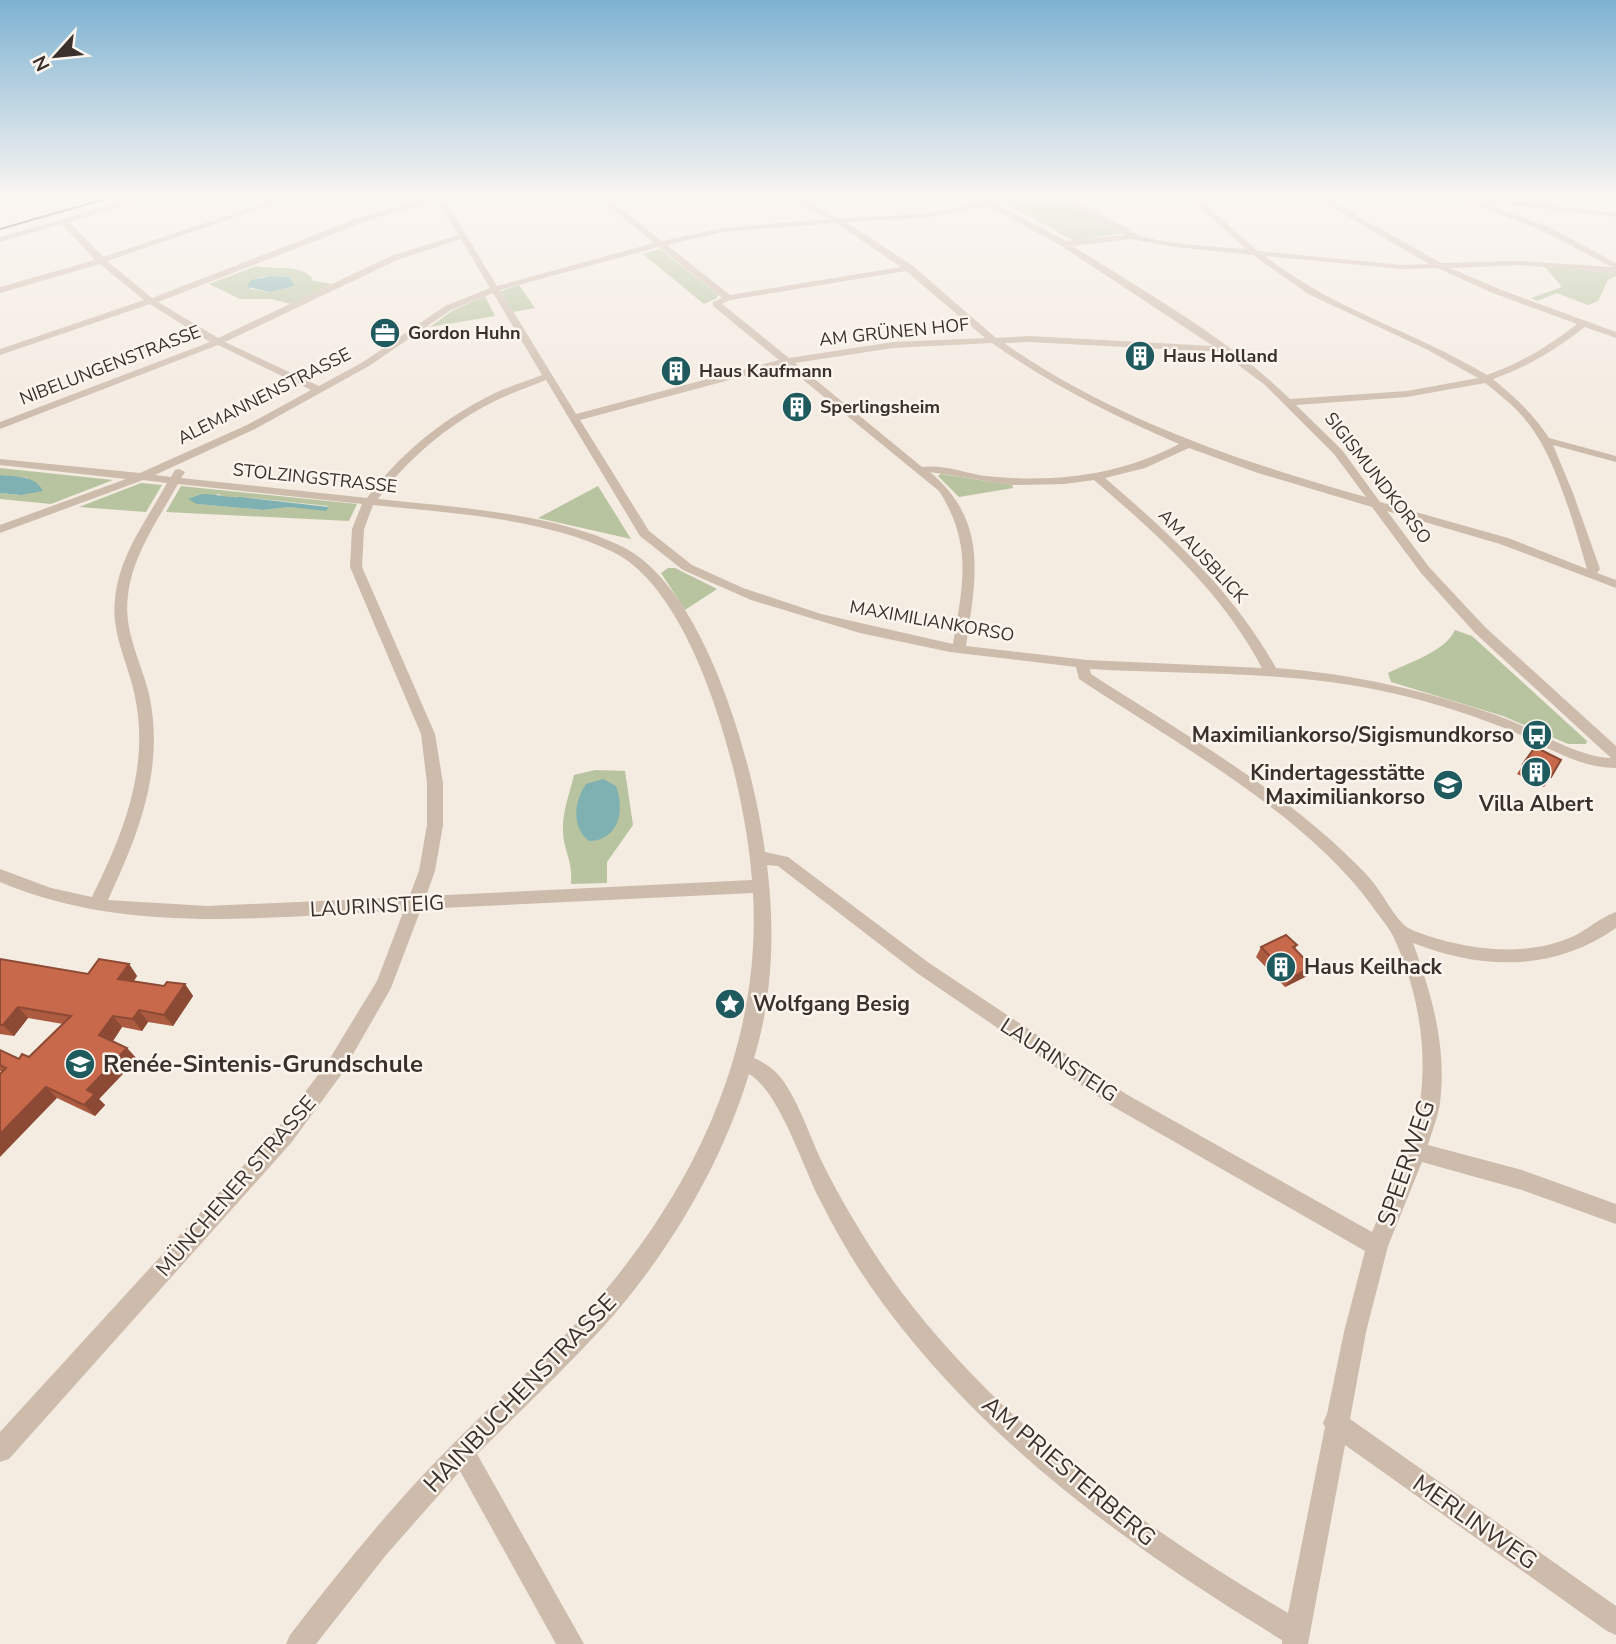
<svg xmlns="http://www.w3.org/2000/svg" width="1616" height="1644" font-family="'Nunito Sans',sans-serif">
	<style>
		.green { fill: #b8c4a0; fill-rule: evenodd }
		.water { fill: #7fb0b2 }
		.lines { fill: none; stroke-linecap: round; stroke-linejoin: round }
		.minor { fill: #cdbbac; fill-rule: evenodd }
		.tram { stroke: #3b302b; stroke-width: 2 }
		.wall { fill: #ac5a40 }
		.shaded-wall { fill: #8c4a34 }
		.building { fill: #c8694b; stroke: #8c4a34; stroke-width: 2 }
		.labels { text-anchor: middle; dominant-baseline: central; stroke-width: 5; stroke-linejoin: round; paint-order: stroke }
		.far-street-label { font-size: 18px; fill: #3b302b; stroke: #fbf5ee }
		.far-poi-label { font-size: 18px; font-weight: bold; fill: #3b302b; stroke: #fbf5ee; text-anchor: start }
		.poi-label { font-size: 21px; font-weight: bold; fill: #3b302b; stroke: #fbf5ee; text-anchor: end }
		.street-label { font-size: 21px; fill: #3b302b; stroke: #fbf5ee }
		.near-poi-label { font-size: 24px; font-weight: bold; fill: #3b302b; stroke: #fbf5ee; text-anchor: start }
		.near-street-label { font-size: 24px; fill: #3b302b; stroke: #fbf5ee }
	</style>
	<rect width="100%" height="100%" fill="#f4ebe1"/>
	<g class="green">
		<polygon points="1039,196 1055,196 1123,233 1074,241 1005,203"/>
		<polygon points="660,249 718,295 717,298 704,304 643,254"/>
		<path d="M256,266C275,271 302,262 314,281L332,284L291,304L271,299H240L209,284ZM272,276L289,277L295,286L270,292L250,289L258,278Z"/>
		<polygon points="1545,267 1616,273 1616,276 1608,280 1598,301 1588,305 1557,293 1537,301 1531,298 1562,287"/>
		<polygon points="519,285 535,308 513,312 501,291"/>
		<polygon points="485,296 495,316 430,327 452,311"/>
		<polygon points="0,468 113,480 51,504 0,499 0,493 21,495 28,478 0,475"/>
		<polygon points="941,474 1012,485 1013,488 959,497 938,476"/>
		<polygon points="141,483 162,485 146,512 79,507"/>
		<path d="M181,486L357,504L349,521L166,512ZM218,494L226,498L241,497L328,506L326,510L289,507L263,510L198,504Z"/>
		<polygon points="598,486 631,539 538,518"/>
		<polygon points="668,568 675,568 717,589 685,610 661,573"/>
		<path d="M1455,630L1472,636L1587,741L1586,744H1568L1503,716L1391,682L1388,673C1408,663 1446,651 1455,630Z"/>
		<path d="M595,770L625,771L633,825L607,862V883L571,884C573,859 563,850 563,830C562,813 570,792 574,775Z"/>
	</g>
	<g class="water">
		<polygon points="272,276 289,277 295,286 270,292 247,287 251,280"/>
		<path d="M0,475C16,477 35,475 43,491L21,495L0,493Z"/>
		<path d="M202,494C216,494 227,498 241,497L329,507L326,511L289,507L263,510L197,504L188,499Z"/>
		<path d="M603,779L616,786C625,811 619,840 589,841C571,827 574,801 586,784Z"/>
	</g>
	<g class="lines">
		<g class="minor">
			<polygon points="0,196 11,196 0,199"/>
			<path d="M143,196H154L69,222L103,257L287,196H297L107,261L152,298L366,215L435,196H450L444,199L497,286L654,243L597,196H604L662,241L723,228L829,219L786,196H794L839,218L922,214L982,203L972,196H980L990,201L1033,196L996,204L1066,241L1125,235L1055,196H1064L1129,229C1141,244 1224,247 1246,249L1187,196H1195L1258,251L1402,265L1429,264L1313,196H1322L1441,263L1520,261L1612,267L1543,231L1453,196H1463L1549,227L1616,263V273L1520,265L1450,268L1499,289L1616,332V338L1585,327C1556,349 1528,367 1493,379C1515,397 1533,414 1549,438L1616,456V462L1553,445L1573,493L1600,569L1597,573L1616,580V588L1500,544L1387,511L1429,567L1485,627L1616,746V768C1578,768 1546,746 1512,731C1475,716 1435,703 1396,694C1296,670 1191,675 1090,669L1091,674C1185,735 1288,792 1366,874C1381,889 1389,910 1404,925C1411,932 1444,941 1454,943C1493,952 1537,953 1574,936C1588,929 1601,917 1616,912V928C1553,972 1482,970 1413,943C1432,995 1447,1047 1440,1103C1438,1117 1432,1131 1428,1145L1522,1170L1616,1204V1224L1522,1190L1422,1162L1388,1246L1366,1332L1350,1419L1616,1606V1635L1607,1631L1345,1445L1308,1644H1282V1640C1133,1549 990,1448 884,1305C860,1273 839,1238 821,1202C803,1168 780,1092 749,1074C721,1166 668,1254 605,1325C564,1370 520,1411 477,1454L584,1644H556L460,1471L386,1555L316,1644H286L290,1635C341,1569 393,1504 452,1445C498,1398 548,1356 591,1307C693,1192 762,1048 753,893L421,909L391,988L341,1075L291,1143L9,1459L0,1462V1432L277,1129L327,1063L377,981L404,910C269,917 128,936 0,882V869L51,888L92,897C124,832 151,765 134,692C127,661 111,632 115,599C119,555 147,520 167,483L143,480L0,533V525L126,479L0,465V459L140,473L247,425L311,390L218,345L0,429V422L210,342L150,304L0,355V349L144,300L100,264L0,293V287L95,260L62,224L0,242V237ZM437,201L458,235L391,256L218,338L158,302L372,219ZM988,206L1060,245L1213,346L1029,336L996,338L913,266L846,222L922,218ZM836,223L901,267L730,295L667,245L723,232ZM461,239L490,288L445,306L363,362L319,386L225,342L397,260ZM1131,239L1175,247L1253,255L1308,294L1426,349L1478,378L1407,391L1290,399C1227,337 1146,293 1073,246ZM659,247L722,298L713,302V306L779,360L576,414L500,290ZM1265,256L1402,269L1437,268L1493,293L1577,324C1549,346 1521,363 1487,375C1414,331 1332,309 1265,256ZM906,271L985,338L893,342L789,358L722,304L730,300ZM493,293L542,375C524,382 504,388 487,397C440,421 398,456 367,498L181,478L185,472L179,469L175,470L171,477L155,475L255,429L369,366L451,310ZM1029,342L1221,352L1265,385L1334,454L1366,497C1238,461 1113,419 1004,343ZM992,343C1051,385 1114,416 1179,444C1119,476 1053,483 986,476C964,473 944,464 922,467L795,363L893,348ZM785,365L939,491C973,544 963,585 953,644L821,614L743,588L692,565L649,531L580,420ZM546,380L640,536L683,570L751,600L860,633L950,652L1076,667L1079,679C1174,742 1306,814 1372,906C1379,916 1388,926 1393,936C1417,987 1428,1046 1420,1102C1415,1144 1389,1192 1372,1232L1126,1094L929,963L788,857L765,852C754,766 706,589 623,547C555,513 453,507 378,499C406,460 451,422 495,401C511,393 529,387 546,380ZM1485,383C1500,395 1516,407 1528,423C1555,456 1575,527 1587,569L1508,538L1380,502L1342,450L1296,405L1407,397ZM1189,448L1258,473L1372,507L1421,573L1475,633L1611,758C1575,757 1531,727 1496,715C1424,690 1353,674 1276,668C1234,592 1171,535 1105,478L1145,468ZM930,472L1011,485L1064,484L1094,480C1159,536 1222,592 1262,668L1087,660L966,646C976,577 989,522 930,472ZM178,484L362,504L352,529L350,567L421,734L427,783V825L419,871L409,897L207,906L108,900C139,833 165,768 149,694C141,661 123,631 128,595C133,554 158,520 178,484ZM373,505C450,513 544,518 613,552C699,594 746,792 752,880L426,896L435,871L443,825V783L435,734L362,567L364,529ZM767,865L778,866L917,973L1112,1106L1365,1251L1344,1332L1327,1414L1323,1423L1325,1427L1288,1613C1142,1527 1002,1426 899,1289C870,1249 844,1206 822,1162C810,1137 801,1108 786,1085C778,1072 768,1064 754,1058C773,997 775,928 767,865Z"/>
			<polygon points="1487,198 1616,213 1616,217 1484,202"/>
		</g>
		<polyline class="tram" points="0,229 115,196"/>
	</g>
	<g class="wall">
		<polygon points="1535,747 1551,777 1544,787 1517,774"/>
		<polygon points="1297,945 1295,949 1312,967 1307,976 1285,987 1256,957 1261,947"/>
		<polygon points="0,959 88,974 129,964 137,976 134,981 164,986 185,984 193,996 173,1026 148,1022 142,1031 122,1027 113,1041 127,1048 137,1059 99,1099 105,1105 95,1116 0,1071 0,1050 19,1059 29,1057 63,1024 28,1018 14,1036 0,1034"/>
	</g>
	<g class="shaded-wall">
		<polygon points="129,964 137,976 127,990 118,979"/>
		<polygon points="1312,967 1307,976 1285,987 1291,978"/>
		<polygon points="185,984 193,996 173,1026 164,1015"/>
		<polygon points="18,1007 28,1018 14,1036 3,1025"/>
		<polygon points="139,1010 148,1022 142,1031 133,1019"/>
		<polygon points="113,1016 122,1027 109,1047 99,1035"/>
		<polygon points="127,1048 137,1059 99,1099 105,1105 95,1116 84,1105 87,1090"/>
		<polygon points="46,1087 57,1098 0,1157 0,1134"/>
	</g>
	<g class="building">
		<polygon points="1535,747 1561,760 1551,777 1523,764"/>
		<polygon points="1286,935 1297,945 1293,947 1312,967 1291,978 1261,947"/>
		<polygon points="0,959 88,974 99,959 129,964 118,979 164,986 167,982 185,984 164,1015 139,1010 133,1019 113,1016 99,1035 127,1048 87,1090 95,1094 84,1105 46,1087 0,1134 0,1074 6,1068 0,1065 0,1050 19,1059 22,1054 29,1057 71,1016 18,1007 3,1025 0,1025"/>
	</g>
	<linearGradient id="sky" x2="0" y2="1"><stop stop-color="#7eb2d2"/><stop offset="0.46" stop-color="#faf6f2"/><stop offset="1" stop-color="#faf6f2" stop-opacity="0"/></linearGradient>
	<rect width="1616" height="426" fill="url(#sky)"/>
	<defs>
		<g id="office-disc" transform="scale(1.575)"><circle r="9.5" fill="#1f5a5e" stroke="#fbf5ee"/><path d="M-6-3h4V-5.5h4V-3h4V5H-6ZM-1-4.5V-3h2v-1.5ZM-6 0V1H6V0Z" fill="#fff"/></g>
		<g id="building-disc" transform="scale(1.575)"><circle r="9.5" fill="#1f5a5e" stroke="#fbf5ee"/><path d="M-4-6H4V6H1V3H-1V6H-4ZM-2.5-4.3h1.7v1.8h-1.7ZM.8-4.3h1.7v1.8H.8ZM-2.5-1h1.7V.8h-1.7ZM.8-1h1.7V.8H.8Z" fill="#fff"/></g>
		<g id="bus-disc" transform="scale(1.575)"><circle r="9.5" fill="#1f5a5e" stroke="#fbf5ee"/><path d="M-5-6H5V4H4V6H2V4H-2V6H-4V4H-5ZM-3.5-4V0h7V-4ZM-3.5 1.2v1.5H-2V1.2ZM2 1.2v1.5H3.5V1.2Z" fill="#fff"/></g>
		<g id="school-disc" transform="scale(1.575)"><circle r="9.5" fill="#1f5a5e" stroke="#fbf5ee"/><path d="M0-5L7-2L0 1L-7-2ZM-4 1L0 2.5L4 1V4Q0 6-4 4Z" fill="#fff"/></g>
		<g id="sight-disc" transform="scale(1.575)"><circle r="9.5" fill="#1f5a5e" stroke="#fbf5ee"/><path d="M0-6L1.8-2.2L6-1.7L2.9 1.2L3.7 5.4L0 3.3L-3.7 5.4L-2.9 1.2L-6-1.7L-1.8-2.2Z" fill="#fff"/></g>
	</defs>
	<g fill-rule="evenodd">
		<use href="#office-disc" x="385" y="333"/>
		<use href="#building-disc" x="1140" y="356"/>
		<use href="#building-disc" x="676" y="371"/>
		<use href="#building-disc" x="797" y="407"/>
		<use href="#bus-disc" x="1537" y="735"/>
		<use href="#building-disc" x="1536" y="772"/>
		<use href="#school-disc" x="1448" y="785"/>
		<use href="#building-disc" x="1281" y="967"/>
		<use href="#sight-disc" x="730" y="1004"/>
		<use href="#school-disc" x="80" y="1064"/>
	</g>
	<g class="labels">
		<g class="far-street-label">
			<text transform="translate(894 332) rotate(-6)">AM GRÜNEN HOF</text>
			<text transform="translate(110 365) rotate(-21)">NIBELUNGENSTRASSE</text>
			<text transform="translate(264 396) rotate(-27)">ALEMANNENSTRASSE</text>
			<text transform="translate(315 478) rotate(6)">STOLZINGSTRASSE</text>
			<text transform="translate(1378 478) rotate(52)">SIGISMUNDKORSO</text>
			<text transform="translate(1203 556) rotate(47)">AM AUSBLICK</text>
			<text transform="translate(932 621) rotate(10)">MAXIMILIANKORSO</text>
		</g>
		<g class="far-poi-label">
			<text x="408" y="333">Gordon Huhn</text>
			<text x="1163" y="356">Haus Holland</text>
			<text x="699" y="371">Haus Kaufmann</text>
			<text x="820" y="407">Sperlingsheim</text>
		</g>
		<g class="poi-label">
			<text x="1514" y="735">Maximiliankorso/Sigismundkorso</text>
			<text x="1425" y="773">Kindertagesstätte<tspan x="1425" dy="24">Maximiliankorso</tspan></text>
			<text x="1536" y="804" text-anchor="middle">Villa Albert</text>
			<text x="1304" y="967" text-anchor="start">Haus Keilhack</text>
			<text x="753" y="1004" text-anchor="start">Wolfgang Besig</text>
		</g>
		<g class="street-label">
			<text transform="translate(377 906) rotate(-3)">LAURINSTEIG</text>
			<text transform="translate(1059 1060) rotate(33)">LAURINSTEIG</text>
			<text transform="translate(236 1186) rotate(-49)">MÜNCHENER STRASSE</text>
		</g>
		<g class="near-poi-label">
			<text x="103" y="1064">Renée-Sintenis-Grundschule</text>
		</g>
		<g class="near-street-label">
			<text transform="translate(1406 1163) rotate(-71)">SPEERWEG</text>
			<text transform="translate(520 1393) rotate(-46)">HAINBUCHENSTRASSE</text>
			<text transform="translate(1069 1471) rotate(40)">AM PRIESTERBERG</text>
			<text transform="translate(1475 1522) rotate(35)">MERLINWEG</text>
		</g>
	</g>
	<g transform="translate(56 56) rotate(243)" stroke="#fbf5ee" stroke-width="5" paint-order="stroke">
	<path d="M0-5L12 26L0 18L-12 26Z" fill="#3b302b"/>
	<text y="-10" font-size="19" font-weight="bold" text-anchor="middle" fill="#3b302b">N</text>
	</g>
</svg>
